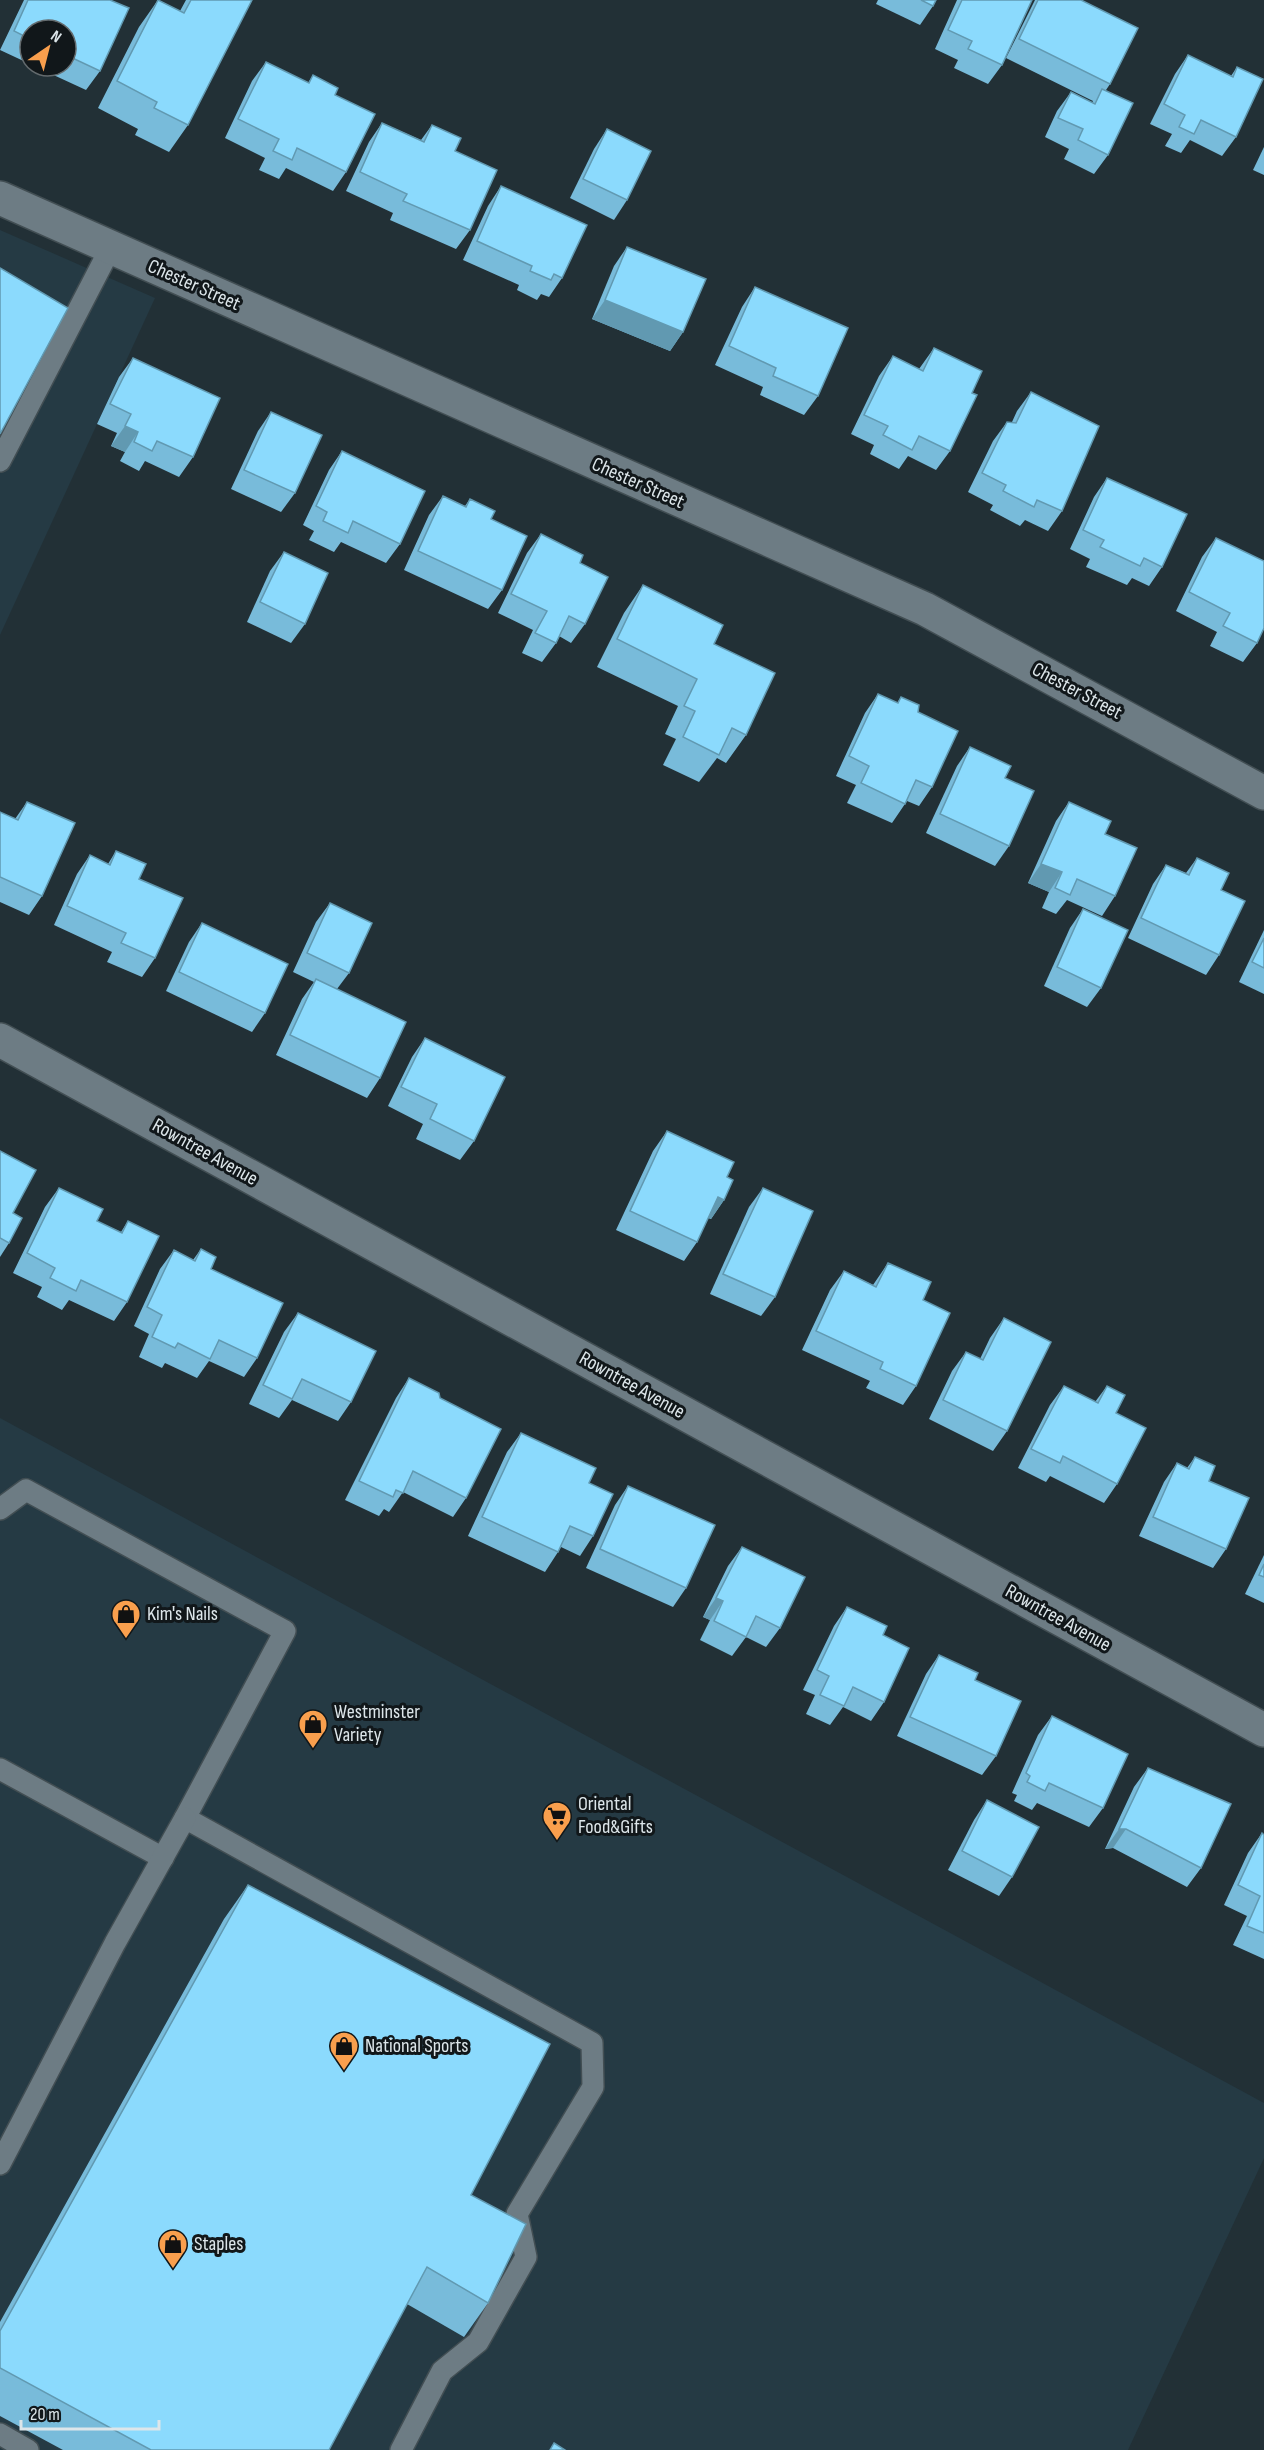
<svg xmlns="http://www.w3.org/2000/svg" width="1264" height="2450" font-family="'Sofia Sans Condensed',sans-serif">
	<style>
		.built { fill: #253a44 }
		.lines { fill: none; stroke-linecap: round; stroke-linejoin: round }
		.lane-casing { stroke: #424e53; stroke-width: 24 }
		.street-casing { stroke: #424e53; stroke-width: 36 }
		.lane { stroke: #6d7c84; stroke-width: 21 }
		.street { stroke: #6d7c84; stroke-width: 33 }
		.wall { fill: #78bbda }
		.shaded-wall { fill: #6199b1 }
		.building { fill: #8bdafd; stroke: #6199b1; stroke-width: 1.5 }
		.labels { text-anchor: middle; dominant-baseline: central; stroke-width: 6; stroke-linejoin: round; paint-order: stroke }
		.street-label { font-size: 20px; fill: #dde6ea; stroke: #11171a }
		.poi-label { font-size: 20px; fill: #dde6ea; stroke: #11171a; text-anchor: start }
	</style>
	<rect width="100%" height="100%" fill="#223036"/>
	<g class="built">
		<polygon points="0,230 155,298 0,635"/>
		<polygon points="0,1418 1264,2103 1264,2158 1128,2450 0,2450"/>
	</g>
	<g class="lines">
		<g class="lane-casing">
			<g id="lane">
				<polyline points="0,461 111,247"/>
				<polyline points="0,1509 26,1490 285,1631 185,1818 592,2043 593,2087 517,2214 526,2257 478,2342 442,2371 401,2450"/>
				<polyline points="0,1769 163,1858"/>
				<polyline points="0,2164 115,1943 185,1818"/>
				<polyline points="0,2434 28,2450"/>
			</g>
		</g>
		<g class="street-casing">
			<g id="street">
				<polyline points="0,198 925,609 1264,793"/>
				<polyline points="0,1040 1264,1730"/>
			</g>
		</g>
		<use href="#lane" class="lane"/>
		<use href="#street" class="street"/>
	</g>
	<g class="wall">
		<polygon points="24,0 110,0 100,71 86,90 34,66 66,66 66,30 30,30 30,64 0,50"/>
		<polygon points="158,0 180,11 186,0 252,0 188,125 169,152 135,135 138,129 98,108 139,27"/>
		<polygon points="878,0 936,0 933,6 920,25 876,4"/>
		<polygon points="957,0 1032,0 1002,65 988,84 954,68 958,60 935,49"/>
		<polygon points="1035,0 1081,0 1110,84 1106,90 1108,155 1094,174 1064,159 1069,149 1045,137 1057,111 1071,92 1092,103 1093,101 1006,58"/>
		<polygon points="1188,55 1231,76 1237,67 1236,137 1222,156 1190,140 1181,153 1165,146 1172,134 1150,124 1175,74"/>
		<polygon points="266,62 308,83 313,75 335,95 346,172 333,191 286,168 279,179 259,170 265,158 225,138 252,81"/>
		<polygon points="382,123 421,140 432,125 455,151 470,230 456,249 390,220 393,213 346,191 369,142"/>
		<polygon points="607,129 627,200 614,220 570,198 594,149"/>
		<polygon points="1264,147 1264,175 1253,170"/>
		<polygon points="501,186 562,278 549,297 541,294 537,300 517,290 519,285 463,260 488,206"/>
		<polygon points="627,247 683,332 670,351 592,319 614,266"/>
		<polygon points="755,287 818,396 804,415 760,395 763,387 715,365 742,307"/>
		<polygon points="934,348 972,393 950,451 936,470 908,456 899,469 870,454 874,445 851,434 879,376 893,356 919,369"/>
		<polygon points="133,358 193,457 179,477 145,461 139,471 120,461 125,452 111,446 117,433 97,424 119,377"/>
		<polygon points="1031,392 1062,511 1048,531 1025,520 1020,526 990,510 993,505 968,492 993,441 1007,422 1012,422 1017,411"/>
		<polygon points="271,412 295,493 281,512 231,489 258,431"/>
		<polygon points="342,451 400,544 386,563 341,542 334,552 309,540 314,531 303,525 329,470"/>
		<polygon points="1107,478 1162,567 1149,586 1132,578 1127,585 1086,567 1090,559 1070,549 1094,497"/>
		<polygon points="443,496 465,506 470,499 491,519 502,590 488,609 404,570 429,515"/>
		<polygon points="541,534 580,563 585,624 571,643 559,636 556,643 542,662 522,653 533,630 498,613 527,553"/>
		<polygon points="1216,538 1257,643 1243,662 1210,646 1217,632 1176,611 1202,557"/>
		<polygon points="284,552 305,624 291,643 247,622 270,571"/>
		<polygon points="643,585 714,644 746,735 726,763 717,758 699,782 663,765 676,739 665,734 678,706 597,667 624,613"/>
		<polygon points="878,694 897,703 901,697 918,712 932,787 919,806 907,801 892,823 847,803 856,785 836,776 865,713"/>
		<polygon points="970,747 1005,778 1009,846 995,866 926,833 957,766"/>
		<polygon points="27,802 42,896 29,915 0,902 0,812 15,819"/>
		<polygon points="1069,802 1105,834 1115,896 1102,916 1067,900 1056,914 1042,908 1049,892 1028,883 1056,821"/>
		<polygon points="116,851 139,879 155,958 142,977 107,962 112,952 54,925 77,874 90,855 108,864"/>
		<polygon points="1197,858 1221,890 1219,955 1206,975 1128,938 1153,884 1166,865 1186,873"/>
		<polygon points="330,903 349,973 337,989 380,1078 367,1098 276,1055 302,999 314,982 293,972 316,922"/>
		<polygon points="1083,909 1101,988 1087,1007 1044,986 1070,928"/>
		<polygon points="202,923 265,1013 252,1032 166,991 189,942"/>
		<polygon points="1264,930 1264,994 1239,982"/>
		<polygon points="425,1038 474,1141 460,1160 416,1139 423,1124 388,1106 412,1057"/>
		<polygon points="667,1131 727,1177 724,1200 711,1219 708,1218 697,1242 684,1261 616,1230 653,1151"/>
		<polygon points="0,1151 9,1243 0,1257"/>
		<polygon points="59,1188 97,1221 121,1232 128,1221 127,1302 114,1321 69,1300 62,1310 37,1297 42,1287 13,1273 45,1207"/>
		<polygon points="763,1188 775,1297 761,1316 710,1294 749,1207"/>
		<polygon points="201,1249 257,1358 244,1377 209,1361 197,1378 165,1363 162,1368 139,1357 149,1334 134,1326 160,1269 174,1250 193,1260"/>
		<polygon points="888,1263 923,1300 916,1386 903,1405 866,1388 870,1381 802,1350 830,1290 844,1271 873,1285"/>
		<polygon points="298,1313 351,1402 338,1421 292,1400 279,1418 249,1404 284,1332"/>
		<polygon points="1004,1318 1007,1431 993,1451 929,1419 952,1371 966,1352 980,1359 990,1338"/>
		<polygon points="409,1378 440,1398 466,1498 453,1517 403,1492 389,1512 384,1509 379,1516 345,1500 396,1398"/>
		<polygon points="1064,1386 1095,1402 1107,1386 1116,1413 1117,1484 1104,1503 1050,1476 1046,1482 1018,1468 1050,1405"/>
		<polygon points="521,1433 589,1483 593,1536 580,1556 561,1547 558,1552 545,1572 468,1536 507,1452"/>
		<polygon points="1195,1457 1209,1481 1226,1549 1213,1568 1139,1536 1164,1482 1177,1463 1187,1468"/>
		<polygon points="628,1486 686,1588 673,1607 586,1568 615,1505"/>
		<polygon points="742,1547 780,1628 766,1647 746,1637 732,1656 700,1640 710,1620 703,1617 728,1566"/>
		<polygon points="1264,1555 1264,1603 1245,1594"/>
		<polygon points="847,1607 883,1635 884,1702 871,1721 843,1707 830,1725 806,1714 815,1695 803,1690 834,1626"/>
		<polygon points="939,1655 975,1680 996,1756 982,1775 897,1736 926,1674"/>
		<polygon points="1052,1716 1103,1808 1089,1827 1037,1803 1032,1810 1014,1801 1017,1795 1012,1793 1038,1735"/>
		<polygon points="1148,1768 1201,1868 1187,1887 1113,1848 1105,1849 1134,1787"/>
		<polygon points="987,1800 1012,1877 999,1896 948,1870 974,1820"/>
		<polygon points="1262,1833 1264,1835 1264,1959 1233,1945 1247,1916 1224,1905 1248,1853"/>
		<polygon points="248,1885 488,2303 464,2337 407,2304 329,2450 63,2450 0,2416 0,2322 224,1919"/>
	</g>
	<g class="shaded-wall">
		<polygon points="605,300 683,332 670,351 592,319"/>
		<polygon points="125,426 138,432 125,452 111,446"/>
		<polygon points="1041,864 1062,872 1049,892 1028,883"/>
		<polygon points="718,1197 724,1200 711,1219 705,1216"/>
		<polygon points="716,1598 723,1601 710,1620 703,1617"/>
		<polygon points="1119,1829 1126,1829 1113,1848 1105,1849"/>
	</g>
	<g class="building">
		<polygon points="28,0 110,0 129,8 100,71 66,55 66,30 30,30 30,39 14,31"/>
		<polygon points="158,0 184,13 191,0 252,0 188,125 154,108 157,102 117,81"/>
		<polygon points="921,0 936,0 933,6"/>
		<polygon points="962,0 1032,0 1002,65 968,49 972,41 948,30"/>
		<polygon points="1038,0 1081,0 1138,28 1110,84 1019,39"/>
		<polygon points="1188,55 1233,77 1237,67 1263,79 1236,137 1201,120 1194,134 1179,127 1185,115 1164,104"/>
		<polygon points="266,62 309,83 313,75 338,88 335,95 375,114 346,172 297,148 292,160 273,151 279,139 238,119"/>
		<polygon points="1102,89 1133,103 1108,155 1078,140 1083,129 1058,118 1071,92 1095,104"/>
		<polygon points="382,123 424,142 432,125 461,138 455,151 497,170 470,230 403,201 407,194 360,172"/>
		<polygon points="607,129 651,151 627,200 583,179"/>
		<polygon points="501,186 587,225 562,278 554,274 551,280 530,271 532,266 477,241"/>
		<polygon points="627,247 706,279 683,332 605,300"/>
		<polygon points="0,268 68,308 0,434"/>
		<polygon points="755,287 848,328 818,396 773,376 776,368 729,346"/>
		<polygon points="934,348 982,371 972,393 977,395 950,451 919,436 912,450 883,435 888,426 864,415 893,356 923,371"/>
		<polygon points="133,358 220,398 193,457 157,441 152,451 134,442 138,432 125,426 131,414 110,404"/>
		<polygon points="1031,392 1099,426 1062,511 1037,500 1034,507 1003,491 1006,485 982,473 1007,422 1016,423"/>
		<polygon points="271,412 322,435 295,493 244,470"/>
		<polygon points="342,451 425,491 400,544 353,521 348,533 323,521 327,512 316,506"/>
		<polygon points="1107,478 1187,514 1162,567 1144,558 1140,566 1100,547 1104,540 1083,530"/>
		<polygon points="443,496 466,507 470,499 495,511 491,519 527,536 502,590 418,551"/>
		<polygon points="541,534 583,555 580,563 608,577 585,624 569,616 556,643 535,633 547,611 511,594"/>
		<polygon points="1216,538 1264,561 1264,628 1257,643 1223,626 1230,613 1189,592"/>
		<polygon points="284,552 328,573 305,624 260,602"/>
		<polygon points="643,585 723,625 714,644 775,673 746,735 732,728 719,755 683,737 695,711 684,706 697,679 617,639"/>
		<polygon points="878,694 898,703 901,697 919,705 918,712 958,731 932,787 916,780 905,804 861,783 869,766 849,756"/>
		<polygon points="970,747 1011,766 1005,778 1034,791 1009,846 940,814"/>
		<polygon points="27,802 75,823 42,896 0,877 0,812 18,820"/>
		<polygon points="1069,802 1111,821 1105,834 1137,848 1115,896 1077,879 1070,895 1055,888 1062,872 1041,864"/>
		<polygon points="116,851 146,864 139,879 183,898 155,958 121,943 126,933 67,906 90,855 110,865"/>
		<polygon points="1197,858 1229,873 1221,890 1245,901 1219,955 1141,918 1166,865 1189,875"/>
		<polygon points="330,903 372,923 349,973 307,953"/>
		<polygon points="1083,909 1128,930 1101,988 1057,967"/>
		<polygon points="202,923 288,964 265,1013 179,972"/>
		<polygon points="1264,938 1264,968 1252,962"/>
		<polygon points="316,979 406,1022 380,1078 290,1035"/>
		<polygon points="425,1038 505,1077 474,1141 430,1119 437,1104 401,1087"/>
		<polygon points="667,1131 734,1162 727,1177 733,1180 724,1200 718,1197 697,1242 630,1211"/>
		<polygon points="0,1151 36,1170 13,1213 22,1218 9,1243 0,1238"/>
		<polygon points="59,1188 103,1209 97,1221 122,1233 128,1221 159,1236 127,1302 81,1280 76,1291 50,1278 55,1268 27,1253"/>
		<polygon points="763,1188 813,1211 775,1297 723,1274"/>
		<polygon points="201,1249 216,1257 211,1269 283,1303 257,1358 219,1340 210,1359 178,1343 175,1348 152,1337 162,1315 147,1307 174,1250 195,1261"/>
		<polygon points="888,1263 931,1282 923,1300 950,1313 916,1386 880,1369 883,1362 816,1331 844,1271 876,1287"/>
		<polygon points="298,1313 376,1351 351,1402 302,1379 292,1399 263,1385"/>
		<polygon points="1004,1318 1051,1342 1007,1431 943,1400 966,1352 983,1360"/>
		<polygon points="409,1378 439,1393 440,1398 501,1429 466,1498 413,1471 403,1493 396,1490 393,1497 359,1481"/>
		<polygon points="1064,1386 1098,1403 1107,1386 1125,1395 1116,1413 1146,1428 1117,1484 1063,1456 1060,1463 1031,1449"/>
		<polygon points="521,1433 596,1468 589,1483 613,1494 593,1536 570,1526 558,1552 482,1517"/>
		<polygon points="1195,1457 1215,1466 1209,1481 1249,1498 1226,1549 1153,1517 1177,1463 1189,1469"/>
		<polygon points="628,1486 715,1525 686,1588 600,1549"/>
		<polygon points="742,1547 805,1577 780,1628 756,1616 746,1637 714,1621 723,1601 716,1598"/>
		<polygon points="1264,1564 1264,1577 1259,1575"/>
		<polygon points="847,1607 887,1626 883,1635 909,1648 884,1702 853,1687 844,1706 820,1695 829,1676 817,1670"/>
		<polygon points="939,1655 978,1673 975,1680 1021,1701 996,1756 910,1717"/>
		<polygon points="1052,1716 1128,1754 1103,1808 1049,1783 1045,1791 1027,1782 1030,1776 1026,1773"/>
		<polygon points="1148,1768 1231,1804 1201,1868 1126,1829 1119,1829"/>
		<polygon points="987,1800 1039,1827 1012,1877 962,1851"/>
		<polygon points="1262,1833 1264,1835 1264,1933 1247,1926 1260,1896 1238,1885"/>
		<polygon points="248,1885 550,2044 471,2195 526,2224 488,2303 427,2267 329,2450 151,2450 0,2368 0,2331"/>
		<polygon points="554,2443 565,2450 550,2450"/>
	</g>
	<defs>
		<g id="shop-pin" transform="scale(1.5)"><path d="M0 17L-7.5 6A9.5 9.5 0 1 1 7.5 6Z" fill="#f99f4d" stroke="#11171a"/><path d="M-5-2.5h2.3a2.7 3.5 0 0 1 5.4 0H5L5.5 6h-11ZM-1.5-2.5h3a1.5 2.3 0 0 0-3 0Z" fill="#111"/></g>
		<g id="supermarket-pin" transform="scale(1.5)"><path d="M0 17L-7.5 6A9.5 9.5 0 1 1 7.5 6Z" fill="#f99f4d" stroke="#11171a"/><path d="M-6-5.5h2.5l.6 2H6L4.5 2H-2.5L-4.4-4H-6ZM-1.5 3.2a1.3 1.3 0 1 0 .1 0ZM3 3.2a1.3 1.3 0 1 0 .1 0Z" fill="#111"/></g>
	</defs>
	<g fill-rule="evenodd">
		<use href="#shop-pin" x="126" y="1614"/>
		<use href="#shop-pin" x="313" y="1724"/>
		<use href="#supermarket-pin" x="557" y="1816"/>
		<use href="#shop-pin" x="344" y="2046"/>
		<use href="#shop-pin" x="173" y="2244"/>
	</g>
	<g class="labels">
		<g class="street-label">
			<text transform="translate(194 285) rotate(24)">Chester Street</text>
			<text transform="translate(638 483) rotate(24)">Chester Street</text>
			<text transform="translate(1077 691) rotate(28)">Chester Street</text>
			<text transform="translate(205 1152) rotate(29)">Rowntree Avenue</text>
			<text transform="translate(632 1385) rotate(29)">Rowntree Avenue</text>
			<text transform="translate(1058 1618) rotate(29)">Rowntree Avenue</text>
		</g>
		<g class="poi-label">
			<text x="147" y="1614">Kim's Nails</text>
			<text x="334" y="1712">Westminster<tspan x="334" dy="23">Variety</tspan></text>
			<text x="578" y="1804">Oriental<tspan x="578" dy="23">Food&amp;Gifts</tspan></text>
			<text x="365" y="2046">National Sports</text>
			<text x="194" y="2244">Staples</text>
		</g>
	</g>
	<g transform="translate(48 48) rotate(35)"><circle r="28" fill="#11171a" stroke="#636a6d" stroke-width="1.5"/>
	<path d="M0-4.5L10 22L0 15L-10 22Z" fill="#f99f4d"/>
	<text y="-9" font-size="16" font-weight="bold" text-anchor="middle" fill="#dde6ea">N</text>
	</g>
	<path d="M21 2420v9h138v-9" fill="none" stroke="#dde6ea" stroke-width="3"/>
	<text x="30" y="2420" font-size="18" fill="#dde6ea" stroke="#11171a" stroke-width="4.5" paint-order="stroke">20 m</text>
</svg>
